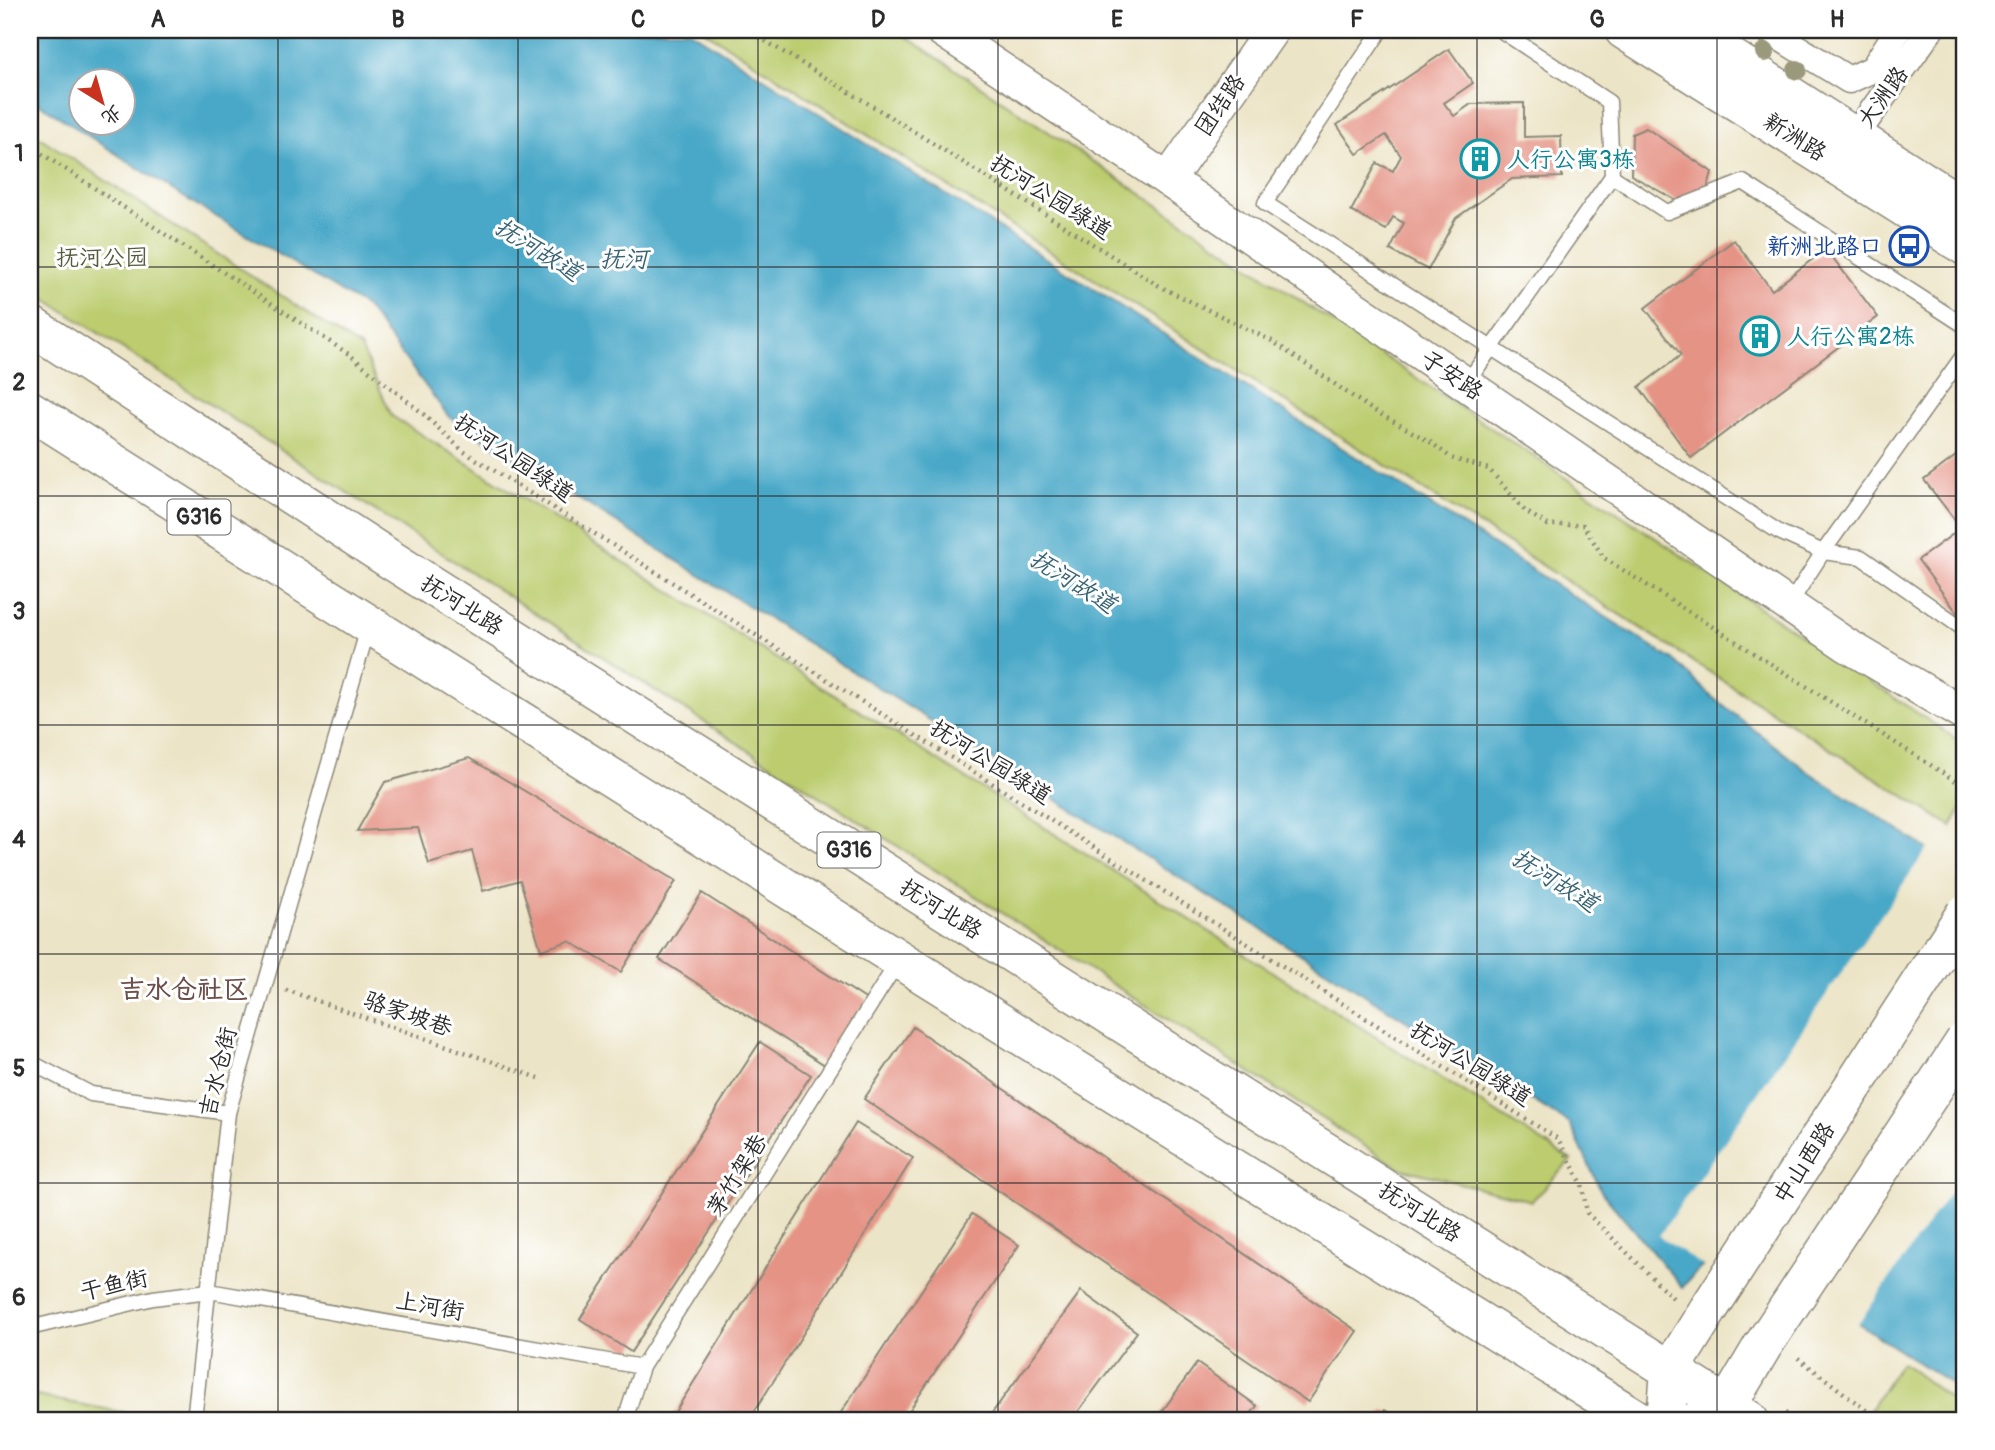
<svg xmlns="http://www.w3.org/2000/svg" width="1995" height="1450" font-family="Pangolin,'LXGW WenKai TC',sans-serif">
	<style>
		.green { fill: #bccc6e; stroke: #747c4c; stroke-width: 2 }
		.water { fill: #49a8c8; stroke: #3a6a7a; stroke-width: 2; fill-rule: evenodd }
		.pier { fill: #ece4c6 }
		.building { fill: #e59385 }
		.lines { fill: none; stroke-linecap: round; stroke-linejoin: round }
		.service-casing { stroke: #8c8878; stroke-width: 17 }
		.minor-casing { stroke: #8c8878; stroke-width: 29 }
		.tertiary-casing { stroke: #8c8878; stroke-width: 36 }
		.secondary-casing { stroke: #8c8878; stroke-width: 41 }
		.primary-casing { stroke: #8c8878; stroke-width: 41 }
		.path { stroke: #8c8878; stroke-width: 4.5; stroke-dasharray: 2 5; stroke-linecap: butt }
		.service { stroke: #fff; stroke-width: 14 }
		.minor { stroke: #fff; stroke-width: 26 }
		.tertiary { stroke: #fff; stroke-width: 33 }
		.secondary { stroke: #fff; stroke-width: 38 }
		.primary { stroke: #fff; stroke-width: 38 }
		.secondary-bridge-casing { stroke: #8c8878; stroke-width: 41; stroke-linecap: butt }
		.secondary-bridge { stroke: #fff; stroke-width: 38 }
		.tree { fill: #9a997c }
		.grid { fill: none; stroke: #2b2b2b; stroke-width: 2; stroke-opacity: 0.55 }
		.labels { text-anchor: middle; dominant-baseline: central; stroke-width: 6; stroke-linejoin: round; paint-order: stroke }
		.shield { fill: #fff; stroke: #6b6b6b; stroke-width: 2 }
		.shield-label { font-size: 21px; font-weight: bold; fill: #2b2b2b }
		.street-label { font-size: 23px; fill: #2b2b2b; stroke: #fff }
		.culture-label { font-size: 23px; fill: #0d838f; stroke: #fff; text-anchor: start }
		.transit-label { font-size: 23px; fill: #164399; stroke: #fff; text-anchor: end }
		.park-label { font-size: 23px; fill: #565b3f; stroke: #fff }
		.water-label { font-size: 24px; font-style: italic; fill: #386372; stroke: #fff }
		.quarter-label { font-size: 26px; font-weight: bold; fill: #6c4f4a; stroke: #fff }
		.neatline { fill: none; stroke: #2b2b2b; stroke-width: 2.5 }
		.grid-label { font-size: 23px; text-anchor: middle; font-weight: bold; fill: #2b2b2b }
	</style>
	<rect width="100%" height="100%" fill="#fff"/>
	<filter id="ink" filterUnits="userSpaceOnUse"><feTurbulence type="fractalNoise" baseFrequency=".0143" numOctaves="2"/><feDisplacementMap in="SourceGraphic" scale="14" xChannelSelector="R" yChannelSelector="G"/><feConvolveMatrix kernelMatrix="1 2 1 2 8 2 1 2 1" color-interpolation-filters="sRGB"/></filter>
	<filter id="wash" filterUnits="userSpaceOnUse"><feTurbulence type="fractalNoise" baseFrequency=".00686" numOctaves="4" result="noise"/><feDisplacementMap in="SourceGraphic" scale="28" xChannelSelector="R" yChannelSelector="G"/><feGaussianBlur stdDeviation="1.57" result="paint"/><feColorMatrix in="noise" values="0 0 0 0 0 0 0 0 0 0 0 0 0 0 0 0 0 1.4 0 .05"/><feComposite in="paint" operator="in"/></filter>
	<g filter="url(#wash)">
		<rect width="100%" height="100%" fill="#ece4c6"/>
		<g class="green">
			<polygon points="703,30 896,30 1965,745 1965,804 1951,826"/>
			<polygon points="30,131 361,348 392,416 1571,1160 1532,1201 1399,1168 30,289"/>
			<polygon points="1901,1362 1965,1410 1965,1420 1863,1420"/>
			<polygon points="31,1395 163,1420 30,1420"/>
		</g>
		<path class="water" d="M30,30H689L1676,662L1712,697L1810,773L1965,873V1393L1729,1239L1682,1287L1602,1193L1570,1124L449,417L366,307L177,193L30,98ZM80,80H122V122H80Z"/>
		<polygon class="pier" points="1930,845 1965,868 1965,1170 1857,1326 1729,1244 1706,1268 1659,1236"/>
		<g id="blocks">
			<g class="building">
				<polygon points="1449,49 1473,83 1444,103 1454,116 1471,104 1524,103 1524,137 1561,136 1562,177 1512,179 1456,218 1428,270 1390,250 1404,223 1393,217 1386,230 1351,211 1377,163 1393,171 1401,156 1386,135 1357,154 1337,125"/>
				<polygon points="1646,128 1712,172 1707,190 1677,201 1631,175 1632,134"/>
				<polygon points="1734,240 1772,290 1826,249 1878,317 1691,458 1639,387 1681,355 1645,308"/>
				<polygon points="1965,449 1965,623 1918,560 1961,528 1924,480"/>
				<polygon points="469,758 676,881 621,972 569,941 541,950 520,880 483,891 472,851 429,864 418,828 357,831 385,782"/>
				<polygon points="702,893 867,1000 825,1065 659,959"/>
				<polygon points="913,1027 1357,1331 1308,1402 864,1099"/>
				<polygon points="760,1042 811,1075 631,1352 580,1319"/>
				<polygon points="856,1123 913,1158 749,1420 670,1420"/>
				<polygon points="972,1214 1019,1245 903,1420 836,1420"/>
				<polygon points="1081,1291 1137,1332 1072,1420 987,1420"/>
				<polygon points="1197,1363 1257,1406 1246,1420 1156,1420"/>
				<polygon points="1385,1410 1401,1420 1376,1420"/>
			</g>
		</g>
	</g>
	<g filter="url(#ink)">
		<use href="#blocks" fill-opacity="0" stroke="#8c8878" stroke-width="2"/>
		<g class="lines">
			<g class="service-casing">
				<g id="service">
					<polyline points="1381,30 1265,203 1779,532 1823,552 1861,557 1965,630"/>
					<polyline points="1500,30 1609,102 1612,176 1667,212 1743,182 1965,326"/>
					<polyline points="1466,384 1612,176"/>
					<polyline points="1789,605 1823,552 1965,353"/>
					<polyline points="30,1062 91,1094 228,1113"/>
					<polyline points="30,1328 153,1298 209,1291 642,1367"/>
					<polyline points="194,1420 228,1113 368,628"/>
					<polyline points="625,1420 642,1367 899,960"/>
				</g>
			</g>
			<g class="minor-casing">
				<g id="minor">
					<polyline points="1768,30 1849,80 1873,69 1898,30"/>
					<polyline points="1845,150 1930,30"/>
				</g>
			</g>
			<g class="tertiary-casing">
				<g id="tertiary">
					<polyline points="942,30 1168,180 1845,644 1965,715"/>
					<polyline points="1168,180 1272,30"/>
				</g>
			</g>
			<g class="secondary-casing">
				<g id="secondary">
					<polyline points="1624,30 1965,246"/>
					<polyline points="1688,30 1965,208"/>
					<polyline points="1666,1420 1670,1371 1708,1310"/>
					<polyline points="1698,1420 1727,1406 1762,1347"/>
				</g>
			</g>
			<g class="primary-casing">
				<g id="primary">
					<polyline points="30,325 388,558 1749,1420"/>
					<polyline points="30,410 900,960 1638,1420"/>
				</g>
			</g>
			<g class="path">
				<polyline points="747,30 902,124 1161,287 1272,341 1371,409 1432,443 1451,458 1489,469 1525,511 1548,525 1583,525 1604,558 1965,787"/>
				<polyline points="30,146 350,355 421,412 463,451 1558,1139 1582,1184 1587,1213 1673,1298"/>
				<polyline points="286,990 539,1078"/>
				<polyline points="1798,1358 1879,1420"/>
				<polyline points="1785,1413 1796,1420"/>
			</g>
			<use href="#service" class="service"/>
			<use href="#minor" class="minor"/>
			<use href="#tertiary" class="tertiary"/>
			<use href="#secondary" class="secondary"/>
			<use href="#primary" class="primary"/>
			<g class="secondary-bridge-casing">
				<g id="secondary-bridge">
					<polyline points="1708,1310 1965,914"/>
					<polyline points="1762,1347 1965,1041"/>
				</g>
			</g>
			<use href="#secondary-bridge" class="secondary-bridge"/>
		</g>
		<g class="tree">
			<circle cx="1765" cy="52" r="10"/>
			<circle cx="1797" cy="70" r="10"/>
		</g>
	</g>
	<path class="grid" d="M278,30V1420M518,30V1420M758,30V1420M998,30V1420M1237,30V1420M1477,30V1420M1717,30V1420M30,267H1965M30,496H1965M30,725H1965M30,954H1965M30,1183H1965"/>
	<defs>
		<g id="building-ring" transform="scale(2.0125)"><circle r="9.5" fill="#fff" stroke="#0f9aa8" stroke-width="1.5"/><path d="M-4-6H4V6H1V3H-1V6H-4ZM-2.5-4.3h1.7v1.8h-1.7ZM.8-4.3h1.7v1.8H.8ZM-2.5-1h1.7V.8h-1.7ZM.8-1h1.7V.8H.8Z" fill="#0f9aa8"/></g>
		<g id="bus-ring" transform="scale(2.0125)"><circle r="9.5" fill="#fff" stroke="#1a4fb4" stroke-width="1.5"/><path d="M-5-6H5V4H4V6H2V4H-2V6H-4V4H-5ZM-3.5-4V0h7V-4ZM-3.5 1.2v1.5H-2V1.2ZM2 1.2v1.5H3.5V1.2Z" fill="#1a4fb4"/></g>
	</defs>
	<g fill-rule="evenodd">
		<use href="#building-ring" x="1480" y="159"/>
		<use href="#bus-ring" x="1909" y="246"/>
		<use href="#building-ring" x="1760" y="336"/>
	</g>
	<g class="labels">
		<g class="shield">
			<rect x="167.5" y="499.5" width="63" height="35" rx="5"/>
			<rect x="817.5" y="832.5" width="63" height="35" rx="5"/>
		</g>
		<g class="shield-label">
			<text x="199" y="517">G316</text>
			<text x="849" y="850">G316</text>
		</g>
		<g class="street-label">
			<text transform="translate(1883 97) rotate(-55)">大洲路</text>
			<text transform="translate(1220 105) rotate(-56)">团结路</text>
			<text transform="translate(1795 137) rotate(32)">新洲路</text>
			<text transform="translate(1051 197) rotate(32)">抚河公园绿道</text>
			<text transform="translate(1452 375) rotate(34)">子安路</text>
			<text transform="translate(514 458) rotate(34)">抚河公园绿道</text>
			<text transform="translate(462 605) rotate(32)">抚河北路</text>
			<text transform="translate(991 762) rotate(32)">抚河公园绿道</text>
			<text transform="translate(941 909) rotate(32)">抚河北路</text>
			<text transform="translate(408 1014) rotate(19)">骆家坡巷</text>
			<text transform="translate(1471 1064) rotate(32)">抚河公园绿道</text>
			<text transform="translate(218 1072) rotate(-76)">吉水仓街</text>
			<text transform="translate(1804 1163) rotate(-57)">中山西路</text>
			<text transform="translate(737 1175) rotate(-58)">茅竹架巷</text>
			<text transform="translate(1420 1212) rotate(32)">抚河北路</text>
			<text transform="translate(114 1285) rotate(-13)">干鱼街</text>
			<text transform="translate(430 1306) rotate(10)">上河街</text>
		</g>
		<g class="culture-label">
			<text x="1507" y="159">人行公寓3栋</text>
			<text x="1787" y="336">人行公寓2栋</text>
		</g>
		<g class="transit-label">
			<text x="1882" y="246">新洲北路口</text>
		</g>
		<g class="park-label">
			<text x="102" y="257">抚河公园</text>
		</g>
		<g class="water-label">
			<text transform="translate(538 250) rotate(32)">抚河故道</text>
			<text x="624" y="259">抚河</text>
			<text transform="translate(1073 582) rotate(32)">抚河故道</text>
			<text transform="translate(1555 881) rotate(32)">抚河故道</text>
		</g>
		<g class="quarter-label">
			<text x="184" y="990">吉水仓社区</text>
		</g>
	</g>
	<rect width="1995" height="1450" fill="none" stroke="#fff" stroke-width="77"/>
	<g transform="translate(102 102) rotate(143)"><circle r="33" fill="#ffffff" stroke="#aaaaaa" stroke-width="2"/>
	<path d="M0-5L12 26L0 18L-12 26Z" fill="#c8321e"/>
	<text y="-10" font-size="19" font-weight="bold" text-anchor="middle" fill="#2b2b2b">北</text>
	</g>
	<rect x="38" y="38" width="1918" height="1374" class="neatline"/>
	<g class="grid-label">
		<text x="158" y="27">A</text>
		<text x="398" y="27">B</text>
		<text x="638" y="27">C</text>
		<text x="878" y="27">D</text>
		<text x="1117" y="27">E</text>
		<text x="1357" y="27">F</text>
		<text x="1597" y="27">G</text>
		<text x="1837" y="27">H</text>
		<text x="19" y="161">1</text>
		<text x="19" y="390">2</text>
		<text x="19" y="619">3</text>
		<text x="19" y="847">4</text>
		<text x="19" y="1076">5</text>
		<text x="19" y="1305">6</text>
	</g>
</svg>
